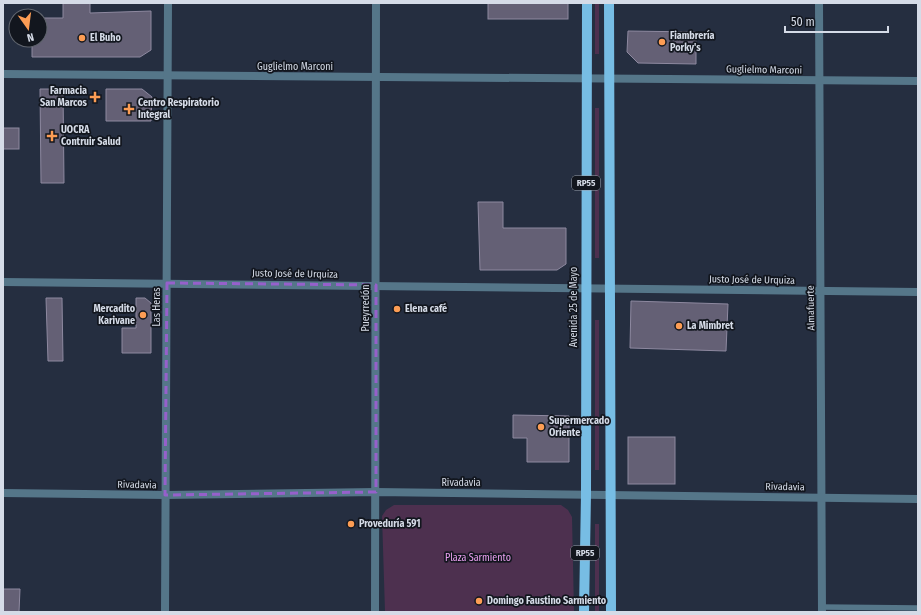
<svg xmlns="http://www.w3.org/2000/svg" width="921" height="615" font-family="'Fira Sans Condensed',sans-serif">
	<style>
		.green { fill: #4d304f }
		.building { fill: #646075; stroke: #8e89a0 }
		.lines { fill: none; stroke-linecap: round; stroke-linejoin: round }
		.service { stroke: #557689; stroke-width: 5.5 }
		.minor { stroke: #557689; stroke-width: 8 }
		.primary { stroke: #77bde4; stroke-width: 10 }
		.marked { fill: none; stroke: #9660cb; stroke-width: 3; stroke-dasharray: 8 5; stroke-linejoin: round }
		.poi-dot { fill: #fd9d54; stroke: #12161e; stroke-width: 1.5 }
		.labels { text-anchor: middle; dominant-baseline: central; stroke-width: 3.5; stroke-linejoin: round; paint-order: stroke }
		.shield { fill: #12161e; stroke: #9aa0ab; stroke-width: 1 }
		.shield-label { font-size: 9px; font-weight: bold; fill: #d5dbe7 }
		.poi-label { font-size: 10px; font-weight: bold; fill: #d5dbe7; stroke: #12161e; text-anchor: start }
		.street-label { font-size: 10px; fill: #d5dbe7; stroke: #12161e }
		.park-label { font-size: 10px; fill: #eba0f0; stroke: #12161e }
	</style>
	<rect width="100%" height="100%" fill="#252e40"/>
	<g class="green">
		<rect x="595" y="3" width="4" height="51"/>
		<rect x="595" y="108" width="4" height="150"/>
		<rect x="595" y="320" width="4" height="150"/>
		<polygon points="394,505 561,505 568,510 572,517 574,612 385,612 382,516 386,510"/>
		<rect x="595" y="524" width="4" height="88"/>
	</g>
	<g class="building">
		<polygon points="63,3 90,3 90,13 151,11 151,50 140,57 32,57 32,40 40,40 40,18 63,18"/>
		<rect x="488" y="3" width="80" height="16"/>
		<polygon points="628,31 696,32 696,64 638,63 627,52"/>
		<polygon points="40,89 63,89 64,183 41,183"/>
		<polygon points="106,89 142,89 152,97 151,121 106,121"/>
		<rect x="3" y="128" width="16" height="21"/>
		<polygon points="478,202 503,202 503,228 566,228 566,264 557,270 480,270"/>
		<polygon points="46,298 62,298 63,361 48,361"/>
		<polygon points="136,298 145,298 151,303 151,353 122,353 122,328 136,328"/>
		<polygon points="631,301 728,304 726,351 630,348"/>
		<polygon points="513,415 569,416 569,462 527,462 527,438 513,438"/>
		<rect x="628" y="437" width="47" height="47"/>
		<polygon points="3,589 20,589 19,612 3,612"/>
	</g>
	<g class="lines">
		<polyline class="service" points="822,607 918,608"/>
		<g class="minor">
			<polyline points="819,3 822,612"/>
			<polyline points="3,74 918,81"/>
			<polyline points="3,282 918,292"/>
			<polyline points="3,493 165,495 376,492 918,499"/>
			<polyline points="165,612 168,3"/>
			<polyline points="375,612 376,3"/>
		</g>
		<g class="primary">
			<polyline points="609,3 611,612"/>
			<polyline points="584,612 586,494 587,3"/>
		</g>
	</g>
	<path class="marked" d="M167,283L376,285V492L165,495Z"/>
	<g class="poi-dot">
		<circle cx="82" cy="38" r="4"/>
		<circle cx="662" cy="42" r="4"/>
		<path d="M93 91h4v4h4v4h-4v4h-4v-4h-4v-4h4z"/>
		<path d="M127 103h4v4h4v4h-4v4h-4v-4h-4v-4h4z"/>
		<path d="M50 130h4v4h4v4h-4v4h-4v-4h-4v-4h4z"/>
		<circle cx="397" cy="309" r="4"/>
		<circle cx="143" cy="315" r="4"/>
		<circle cx="679" cy="326" r="4"/>
		<circle cx="541" cy="427" r="4"/>
		<circle cx="351" cy="524" r="4"/>
		<circle cx="479" cy="601" r="4"/>
	</g>
	<g class="labels">
		<g class="shield">
			<rect x="572" y="176" width="28" height="14" rx="3"/>
			<rect x="571" y="546" width="28" height="14" rx="3"/>
		</g>
		<g class="shield-label">
			<text x="586" y="183">RP55</text>
			<text x="585" y="553">RP55</text>
		</g>
		<g class="poi-label">
			<text x="670" y="36">Fiambrería<tspan x="670" dy="12">Porky's</tspan></text>
			<text x="90" y="38">El Buho</text>
			<text x="87" y="91" text-anchor="end">Farmacia<tspan x="87" dy="12">San Marcos</tspan></text>
			<text x="138" y="103">Centro Respiratorio<tspan x="138" dy="12">Integral</tspan></text>
			<text x="61" y="130">UOCRA<tspan x="61" dy="12">Contruir Salud</tspan></text>
			<text x="135" y="309" text-anchor="end">Mercadito<tspan x="135" dy="12">Karivane</tspan></text>
			<text x="405" y="309">Elena café</text>
			<text x="687" y="326">La Mimbret</text>
			<text x="549" y="421">Supermercado<tspan x="549" dy="12">Oriente</tspan></text>
			<text x="359" y="524">Proveduría 591</text>
			<text x="487" y="601">Domingo Faustino Sarmiento</text>
		</g>
		<g class="street-label">
			<text x="295" y="67">Guglielmo Marconi</text>
			<text transform="translate(764 70) rotate(1)">Guglielmo Marconi</text>
			<text transform="translate(295 274) rotate(1)">Justo José de Urquiza</text>
			<text transform="translate(752 280) rotate(1)">Justo José de Urquiza</text>
			<text transform="translate(157 307) rotate(-90)">Las Heras</text>
			<text transform="translate(574 307) rotate(-90)">Avenida 25 de Mayo</text>
			<text transform="translate(366 308) rotate(-90)">Pueyrredón</text>
			<text transform="translate(811 308) rotate(-91)">Almafuerte</text>
			<text x="461" y="483">Rivadavia</text>
			<text transform="translate(137 485) rotate(1)">Rivadavia</text>
			<text transform="translate(785 487) rotate(1)">Rivadavia</text>
		</g>
		<g class="park-label">
			<text x="478" y="558">Plaza Sarmiento</text>
		</g>
	</g>
	<rect width="921" height="615" fill="none" stroke="#d5dbe7" stroke-width="8"/>
	<g transform="translate(28 28) rotate(166)"><circle r="19" fill="#12161e" stroke="#60656e"/>
	<path d="M0-3L7 15L0 10L-7 15Z" fill="#fd9d54"/>
	<text y="-6" font-size="11" font-weight="bold" text-anchor="middle" fill="#d5dbe7">N</text>
	</g>
	<path d="M785 26v6h103v-6" fill="none" stroke="#d5dbe7" stroke-width="2"/>
	<text x="791" y="26" font-size="12" fill="#d5dbe7" stroke="#12161e" stroke-width="3" paint-order="stroke">50 m</text>
</svg>
